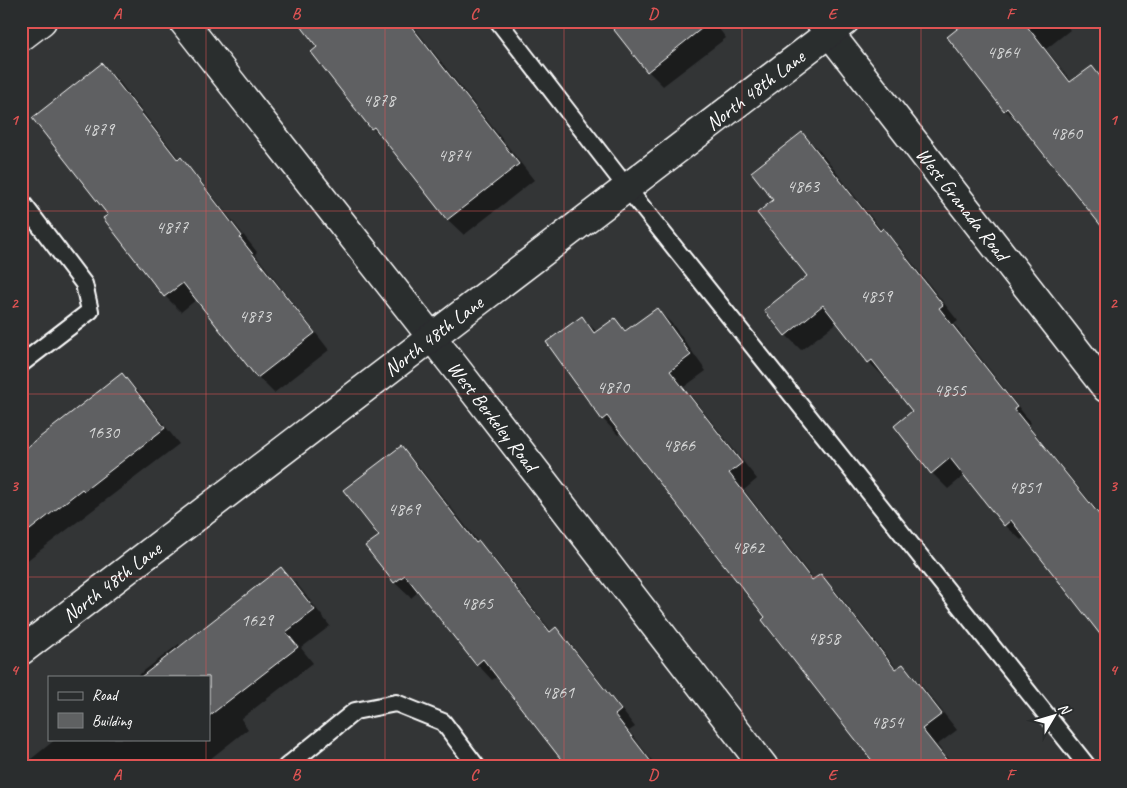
<svg xmlns="http://www.w3.org/2000/svg" width="1127" height="788" font-family="Caveat,sans-serif">
	<style>
		.shadow { fill: #0007 }
		.building { fill: #5f6162; stroke: #fff }
		.lines { fill: none; stroke-linecap: round; stroke-linejoin: round }
		.service-casing { stroke: #fff; stroke-width: 20 }
		.minor-casing { stroke: #fff; stroke-width: 31 }
		.tertiary-casing { stroke: #fff; stroke-width: 31 }
		.service { stroke: #2a2d2e; stroke-width: 16 }
		.minor { stroke: #2a2d2e; stroke-width: 28 }
		.tertiary { stroke: #2a2d2e; stroke-width: 28 }
		.grid { fill: none; stroke: #de5353; stroke-width: 1; stroke-opacity: 0.55 }
		.labels { text-anchor: middle; dominant-baseline: central; stroke-width: 5; stroke-linejoin: round; paint-order: stroke }
		.number-label { font-size: 18px; fill: #d7d8d8 }
		.street-label { font-size: 20px; fill: #fff; stroke: #2a2d2e }
		.neatline { fill: none; stroke: #de5353; stroke-width: 2 }
		.grid-label { font-size: 16px; text-anchor: middle; font-weight: bold; fill: #de5353 }
	</style>
	<rect width="100%" height="100%" fill="#333536"/>
	<filter id="ink" filterUnits="userSpaceOnUse"><feTurbulence type="fractalNoise" baseFrequency=".02" numOctaves="2"/><feDisplacementMap in="SourceGraphic" scale="10" xChannelSelector="R" yChannelSelector="G"/><feConvolveMatrix kernelMatrix="1 2 1 2 8 2 1 2 1" color-interpolation-filters="sRGB"/></filter>
	<g filter="url(#ink)">
		<g class="shadow">
			<polygon points="298,21 409,21 534,180 464,235 448,220 389,144 372,128 313,52 319,48"/>
			<polygon points="609,21 713,21 726,38 663,86 648,71"/>
			<polygon points="969,21 1063,21 1070,30 1046,49 1072,82 1092,67 1106,81 1106,230 1022,125 1021,125 1005,110"/>
			<polygon points="102,64 118,80 180,160 196,175 257,252 255,254 329,350 274,393 258,377 197,299 181,312 165,296 105,219 109,215"/>
			<polygon points="802,134 818,149 882,231 883,230 899,246 958,321 954,324 1031,423 1028,425 1106,521 1106,641 1025,537 1021,540 1005,525 965,475 948,489 932,473 914,411 887,377 885,378 869,362 838,322 801,350 786,335 808,277 775,200"/>
			<polygon points="657,309 673,325 706,371 684,387 757,479 744,490 814,580 820,576 836,591 897,669 903,665 918,681 957,730 937,745 954,767 879,767 767,618 622,432 618,435 603,419 582,317 597,332 615,319 627,331"/>
			<polygon points="122,375 138,391 179,444 21,565 21,443 26,450"/>
			<polygon points="401,447 416,463 478,542 494,558 552,632 556,629 571,644 635,727 629,731 657,767 569,767 498,676 492,680 477,664 419,591 411,598 395,583 367,547 381,536"/>
			<polygon points="281,569 297,584 330,626 301,648 313,663 241,719 248,729 200,767 21,767 56,739 209,739 209,677 136,677 179,644 181,647"/>
		</g>
		<g class="building">
			<polygon points="297,21 407,21 519,164 447,220 374,127 371,129 311,52 317,47"/>
			<polygon points="607,21 711,21 647,72"/>
			<polygon points="967,21 1023,21 1070,82 1092,66 1106,84 1106,232 1007,108 1004,111 947,37"/>
			<polygon points="102,63 178,160 181,157 242,236 240,238 315,333 257,378 183,283 164,297 103,218 108,215 32,118"/>
			<polygon points="802,132 880,231 883,228 943,305 939,308 1017,407 1014,409 1106,523 1106,642 1011,520 1004,526 950,458 931,474 894,426 912,411 872,360 868,363 823,305 785,336 764,310 807,276 757,213 773,200 751,172"/>
			<polygon points="657,308 691,355 670,371 742,463 729,473 812,580 821,574 895,669 903,664 942,714 922,729 952,767 877,767 762,620 765,617 607,416 602,420 546,342 582,316 594,333 615,318 625,331"/>
			<polygon points="122,373 165,428 84,491 82,489 21,537 21,452"/>
			<polygon points="401,446 476,543 479,541 550,632 556,627 621,710 615,715 655,767 567,767 483,659 476,665 405,575 394,583 365,546 379,536 343,490"/>
			<polygon points="281,567 315,610 286,632 298,647 209,716 209,677 141,677"/>
		</g>
		<g class="lines">
			<g class="service-casing">
				<g id="service">
					<polyline points="498,21 627,188 1088,767"/>
					<polyline points="21,201 84,284 90,311 21,364"/>
					<polyline points="286,767 355,711 396,703 443,722 477,767"/>
				</g>
			</g>
			<g class="minor-casing">
				<g id="minor">
					<path id="s1" d="M183,21L455,367L764,767"/>
					<path id="s2" d="M820,21L1106,388"/>
					<polyline points="21,37 42,21"/>
				</g>
			</g>
			<g class="tertiary-casing">
				<g id="tertiary">
					<path id="s3" d="M21,651L845,21"/>
				</g>
			</g>
			<use href="#service" class="service"/>
			<use href="#minor" class="minor"/>
			<use href="#tertiary" class="tertiary"/>
		</g>
	</g>
	<path class="grid" d="M206,21V677M385,21V767M564,21V767M742,21V767M921,21V767M21,211H1106M21,394H1106M21,577H1106M206,739V767"/>
	<g class="labels">
		<g class="number-label">
			<text x="1003" y="52">4864</text>
			<text x="379" y="100">4878</text>
			<text x="98" y="129">4879</text>
			<text x="1066" y="133">4860</text>
			<text x="454" y="155">4874</text>
			<text x="803" y="186">4863</text>
			<text x="172" y="227">4877</text>
			<text x="876" y="296">4859</text>
			<text x="255" y="316">4873</text>
			<text x="613" y="387">4870</text>
			<text x="950" y="390">4855</text>
			<text x="103" y="432">1630</text>
			<text x="679" y="445">4866</text>
			<text x="1025" y="487">4851</text>
			<text x="404" y="509">4869</text>
			<text x="748" y="547">4862</text>
			<text x="477" y="603">4865</text>
			<text x="257" y="620">1629</text>
			<text x="824" y="638">4858</text>
			<text x="558" y="692">4861</text>
			<text x="887" y="722">4854</text>
		</g>
		<g class="street-label">
			<text stroke="none"><textPath href="#s3" startOffset="924">North 48th Lane</textPath></text>
			<text stroke="none"><textPath href="#s2" startOffset="232">West Granada Road</textPath></text>
			<text stroke="none"><textPath href="#s3" startOffset="519">North 48th Lane</textPath></text>
			<text stroke="none"><textPath href="#s1" startOffset="502">West Berkeley Road</textPath></text>
			<text stroke="none"><textPath href="#s3" startOffset="114">North 48th Lane</textPath></text>
		</g>
	</g>
	<rect width="1127" height="788" fill="none" stroke="#2a2d2e" stroke-width="55"/>
	<rect x="48" y="676" width="162" height="65" fill="#2a2d2e" stroke="#7f8182"/>
	<rect x="58" y="692" width="25" height="8" fill="#2a2d2e" stroke="#7f8182"/>
	<text x="92" y="700" font-size="15" fill="#ffffff">Road</text>
	<rect x="58" y="713" width="25" height="15" fill="#5f6162" stroke="#7f8182"/>
	<text x="92" y="726" font-size="15" fill="#ffffff">Building</text>
	<g transform="translate(1054 716) rotate(52)" stroke="#2a2d2e" stroke-width="4" paint-order="stroke">
	<path d="M0-4L9 19L0 12L-9 19Z" fill="#ffffff"/>
	<text y="-8" font-size="14" font-weight="bold" text-anchor="middle" fill="#ffffff">N</text>
	</g>
	<rect x="28" y="28" width="1072" height="732" class="neatline"/>
	<g class="grid-label">
		<text x="117" y="19">A</text>
		<text x="296" y="19">B</text>
		<text x="474" y="19">C</text>
		<text x="653" y="19">D</text>
		<text x="832" y="19">E</text>
		<text x="1010" y="19">F</text>
		<text x="14" y="125">1</text>
		<text x="1113" y="125">1</text>
		<text x="14" y="308">2</text>
		<text x="1113" y="308">2</text>
		<text x="14" y="491">3</text>
		<text x="1113" y="491">3</text>
		<text x="14" y="675">4</text>
		<text x="1113" y="675">4</text>
		<text x="117" y="780">A</text>
		<text x="296" y="780">B</text>
		<text x="474" y="780">C</text>
		<text x="653" y="780">D</text>
		<text x="832" y="780">E</text>
		<text x="1010" y="780">F</text>
	</g>
</svg>
